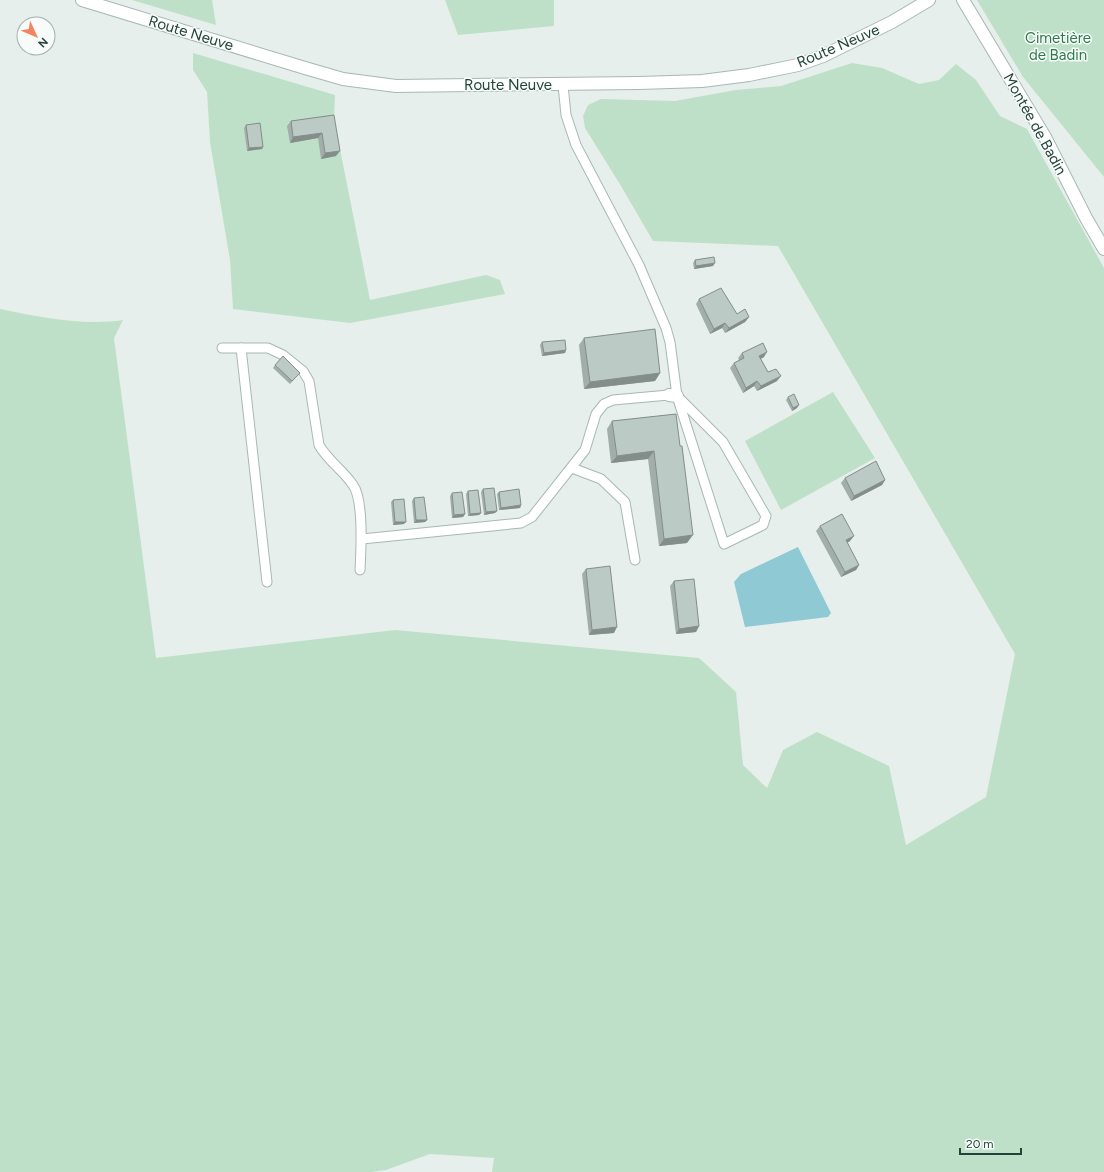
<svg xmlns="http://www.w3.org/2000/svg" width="1104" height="1172" font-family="Figtree,sans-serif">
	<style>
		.green { fill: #bfe0c8 }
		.water { fill: #8ec9d4 }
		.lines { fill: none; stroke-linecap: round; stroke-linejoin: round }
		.service-casing { stroke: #a8b8b2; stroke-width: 11 }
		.minor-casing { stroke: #a8b8b2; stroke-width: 14 }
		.tertiary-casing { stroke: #a8b8b2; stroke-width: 14 }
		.service { stroke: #fff; stroke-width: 9 }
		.minor { stroke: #fff; stroke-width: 12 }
		.tertiary { stroke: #fff; stroke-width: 12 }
		.wall { fill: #a1aea9 }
		.shaded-wall { fill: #838d89 }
		.building { fill: #bbcac4; stroke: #838d89 }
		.labels { text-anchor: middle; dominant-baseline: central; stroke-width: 3; stroke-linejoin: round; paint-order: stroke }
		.street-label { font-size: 15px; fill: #24423a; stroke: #f7fbf9 }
		.park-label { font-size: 15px; fill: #2d7a4b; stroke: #f7fbf9 }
	</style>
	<rect width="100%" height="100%" fill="#e6efeb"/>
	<g class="green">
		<polygon points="132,0 212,0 216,25"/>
		<polygon points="445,0 554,0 554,26 458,35"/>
		<polygon points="977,0 1104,0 1104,177 1023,77"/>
		<polygon points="193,53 335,95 334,119 370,300 486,275 500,280 505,294 350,323 233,309 230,260 210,142 207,92 193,70"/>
		<path d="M852,63L882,68L919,84L939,80L956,64L976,80L1000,116L1027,129L1104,268V1172H492L494,1158L430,1154L386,1170L371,1172H0V309C39,317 83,326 123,320L114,338L156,658L395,630L699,658L736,692L743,765L767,788L783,750L817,732L889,766L906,845L986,797L1015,654L778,246L653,241L621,186L585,128L583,116L588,105L601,99L675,101L736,90L781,86Z"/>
		<polygon points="833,392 875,458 781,510 745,441"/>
	</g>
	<polygon class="water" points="798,547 831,613 828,617 745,627 734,582 741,574"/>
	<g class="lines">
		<g class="service-casing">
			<g id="service">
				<polyline points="563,85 566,115 576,145 639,265 666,328 670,342 677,396 724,544 763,525 766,516 723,442 677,396"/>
				<path d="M222,348H268L283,355L303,371L309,381L319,445C328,461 343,470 353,485C364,500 361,551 360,570"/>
				<polyline points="241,348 267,582"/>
				<polyline points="572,468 601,479 625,502 635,560"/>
				<polyline points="362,539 521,523 532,517 585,450 596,414 604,404 613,400 669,395"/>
			</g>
		</g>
		<g class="minor-casing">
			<g id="minor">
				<polyline points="963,0 1045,137 1086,218 1104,249"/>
				<polyline points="669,395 677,396"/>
			</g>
		</g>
		<g class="tertiary-casing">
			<polyline id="tertiary" points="82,0 305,68 343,79 396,86 639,83 702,81 749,75 798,65 823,56 892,22 929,0"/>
		</g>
		<use href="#service" class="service"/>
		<use href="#minor" class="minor"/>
		<use href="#tertiary" class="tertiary"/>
	</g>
	<g class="wall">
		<polygon points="334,115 336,156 321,159 318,138 290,143 287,126 291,121"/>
		<polygon points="246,125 263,147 262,149 247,151 244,128"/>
		<polygon points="695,260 713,266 694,269 693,263"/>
		<polygon points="699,299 737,314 749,317 745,322 725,333 722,328 710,334 696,304"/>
		<polygon points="584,338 660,373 655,381 584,389 579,345"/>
		<polygon points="542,342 566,350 565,353 542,356 540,345"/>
		<polygon points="742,353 764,357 761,359 768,372 777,381 757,391 754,386 743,393 730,368 734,363 739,360 738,358"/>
		<polygon points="275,365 300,373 290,384 273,368"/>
		<polygon points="788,397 797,408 792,411 786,400"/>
		<polygon points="676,414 687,543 659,546 648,459 611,463 607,429 612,421"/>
		<polygon points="845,478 885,480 882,485 851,501 841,483"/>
		<polygon points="483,489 497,511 495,513 484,515 481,492"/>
		<polygon points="468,491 481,513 479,515 468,516 466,494"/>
		<polygon points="499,492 521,505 520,508 499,510 497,494"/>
		<polygon points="452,493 465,514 463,517 452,518 450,496"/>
		<polygon points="414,498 427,520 425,522 414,523 412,501"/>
		<polygon points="393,500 404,524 393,525 391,502"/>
		<polygon points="820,526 850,541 847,543 859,565 856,570 841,577 816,531"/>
		<polygon points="586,569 614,633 589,635 582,574"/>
		<polygon points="674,581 699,626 696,632 676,634 670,586"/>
	</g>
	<g class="shaded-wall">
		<polygon points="322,133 318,138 290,143 293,137"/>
		<polygon points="263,147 262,149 247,151 249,148"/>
		<polygon points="340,151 336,156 321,159 325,153"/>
		<polygon points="715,263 713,266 694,269 696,266"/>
		<polygon points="749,317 745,322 725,333 729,328"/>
		<polygon points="725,323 722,328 710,334 714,329"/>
		<polygon points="566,350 565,353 542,356 544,353"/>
		<polygon points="767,352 764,357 756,361 759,356"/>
		<polygon points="660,373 655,381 584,389 590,382"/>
		<polygon points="781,376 777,381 757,391 761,386"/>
		<polygon points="757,381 754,386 743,393 746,388"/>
		<polygon points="799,405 797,408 792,411 793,408"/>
		<polygon points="654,451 648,459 611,463 617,456"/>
		<polygon points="885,480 882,485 851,501 854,496"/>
		<polygon points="521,505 520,508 499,510 501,508"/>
		<polygon points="497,511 495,513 484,515 486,512"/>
		<polygon points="481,513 479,515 468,516 470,514"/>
		<polygon points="465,514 463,517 452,518 454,515"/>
		<polygon points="416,520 427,520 425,522 414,523"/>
		<polygon points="395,522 406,522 404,524 393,525"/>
		<polygon points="693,535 687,543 659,546 664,539"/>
		<polygon points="854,536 850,541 842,546 846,540"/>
		<polygon points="859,565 856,570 841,577 845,572"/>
		<polygon points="699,626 696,632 676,634 679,629"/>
		<polygon points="617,627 614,633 589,635 592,630"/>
	</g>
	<g class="building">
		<polygon points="334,115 340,151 325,153 322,133 293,137 291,121"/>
		<polygon points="260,123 263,147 249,148 246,125"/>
		<polygon points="714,257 715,263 696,266 695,260"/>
		<polygon points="721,288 737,314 745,309 749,317 729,328 725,323 714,329 699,299"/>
		<polygon points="655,329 660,373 590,382 584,338"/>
		<polygon points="565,340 566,350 544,353 542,342"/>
		<polygon points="763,343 767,352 759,356 768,372 776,369 781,376 761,386 757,381 746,388 734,363 744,358 742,353"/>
		<polygon points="283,356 300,373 292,381 275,365"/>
		<polygon points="794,394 799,405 793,408 788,397"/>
		<polygon points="676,414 680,446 682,446 693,535 664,539 654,451 617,456 612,421"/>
		<polygon points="876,461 885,480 854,496 845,478"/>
		<polygon points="494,488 497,511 486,512 483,489"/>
		<polygon points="519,489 521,505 501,508 499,492"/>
		<polygon points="478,490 481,513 470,514 468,491"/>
		<polygon points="462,492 465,514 454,515 452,493"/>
		<polygon points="424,497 427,520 416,520 414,498"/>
		<polygon points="404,499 406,522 395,522 393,500"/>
		<polygon points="842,514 854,536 846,540 859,565 845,572 820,526"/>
		<polygon points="610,566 617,627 592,630 586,569"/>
		<polygon points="694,579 699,626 679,629 674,581"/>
	</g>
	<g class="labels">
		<g class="street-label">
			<text transform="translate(191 33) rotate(17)">Route Neuve</text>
			<text transform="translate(838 46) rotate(-23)">Route Neuve</text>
			<text x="508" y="85">Route Neuve</text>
			<text transform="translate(1035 124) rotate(61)">Montée de Badin</text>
		</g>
		<g class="park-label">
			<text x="1058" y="38">Cimetière<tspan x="1058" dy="17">de Badin</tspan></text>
		</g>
	</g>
	<g transform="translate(36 36) rotate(134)"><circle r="19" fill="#f7fbf9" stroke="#a3b1ad"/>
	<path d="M0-3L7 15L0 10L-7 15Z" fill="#f4845f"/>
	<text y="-6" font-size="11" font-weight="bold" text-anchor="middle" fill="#24423a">N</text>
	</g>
	<path d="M960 1148v6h61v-6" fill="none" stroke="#24423a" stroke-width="2"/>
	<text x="966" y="1148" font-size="12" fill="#24423a" stroke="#f7fbf9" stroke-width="3" paint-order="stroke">20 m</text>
</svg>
